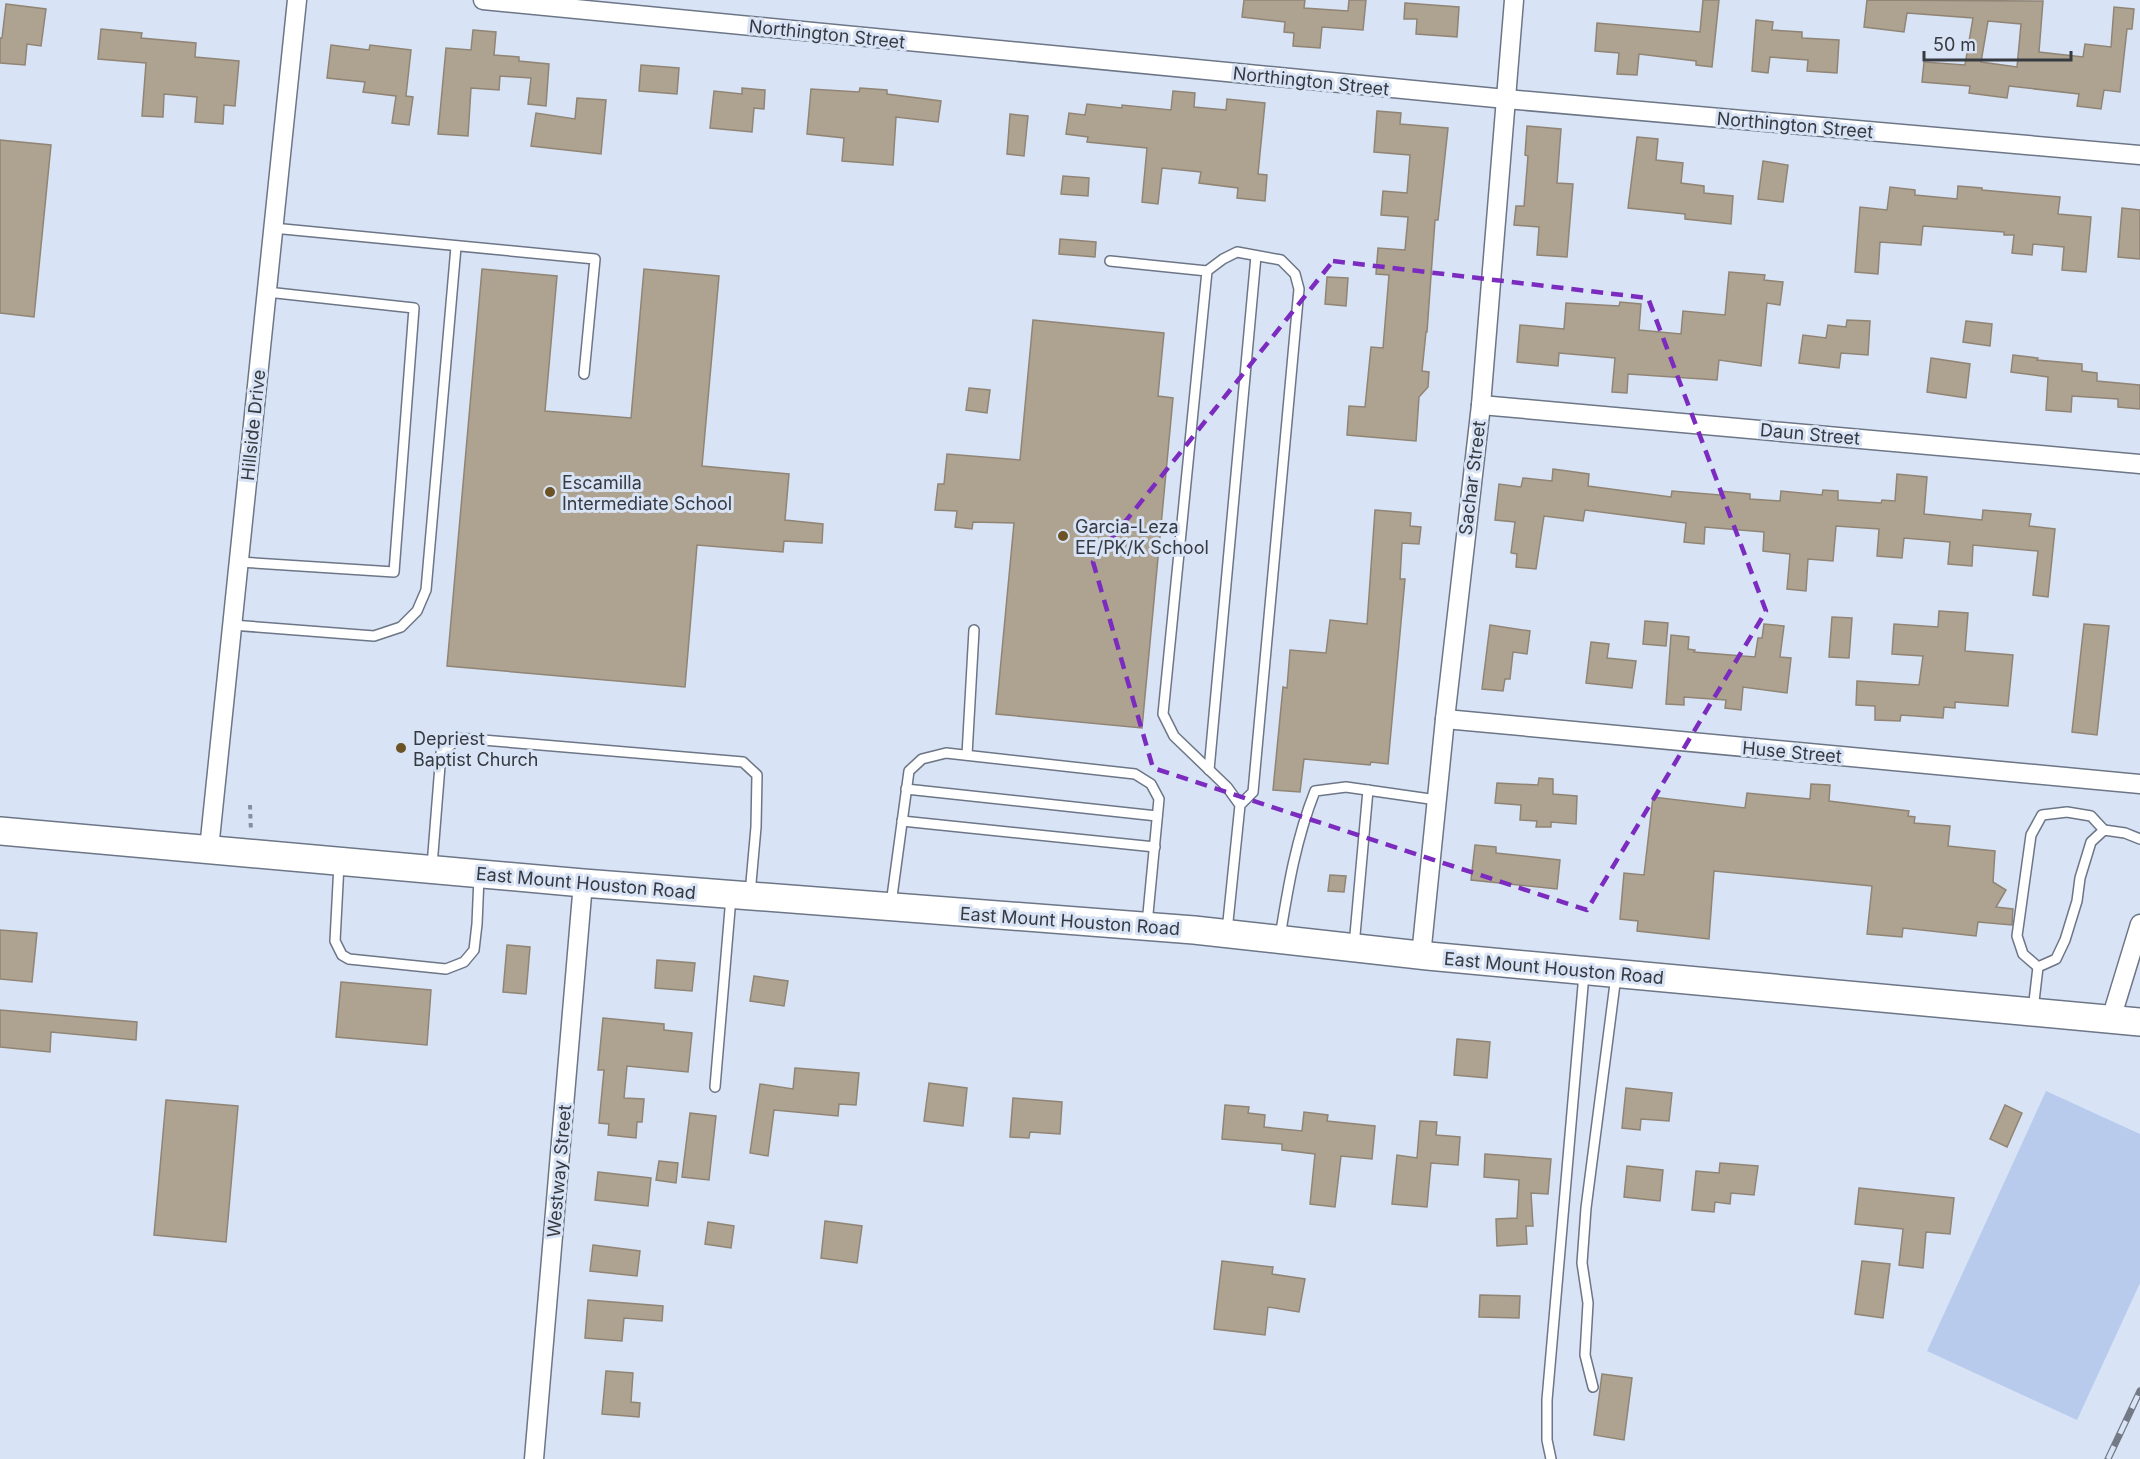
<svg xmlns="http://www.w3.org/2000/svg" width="2140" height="1459" font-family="Inter,sans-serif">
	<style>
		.pitch { fill: #b8cbed }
		.building { fill: #aea291; stroke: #908575; stroke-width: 1.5; fill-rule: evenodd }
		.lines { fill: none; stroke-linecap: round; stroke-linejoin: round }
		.lane-casing { stroke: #6c7686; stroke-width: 12 }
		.street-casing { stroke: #6c7686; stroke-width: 21 }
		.secondary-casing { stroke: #6c7686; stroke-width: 30 }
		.path { stroke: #888f9c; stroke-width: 4; stroke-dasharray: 4.5 4.5; stroke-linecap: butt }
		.lane { stroke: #fff; stroke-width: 9 }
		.street { stroke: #fff; stroke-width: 18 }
		.secondary { stroke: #fff; stroke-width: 27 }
		.rail-casing { stroke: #747a85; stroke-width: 7 }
		.rail { stroke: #d8e3f5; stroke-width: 4.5; stroke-dasharray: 14; stroke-linecap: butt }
		.marked { fill: none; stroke: #7b2cbf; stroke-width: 4.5; stroke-dasharray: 12 8; stroke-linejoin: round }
		.poi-dot { fill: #6d5224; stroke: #d8e3f5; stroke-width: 2 }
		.labels { text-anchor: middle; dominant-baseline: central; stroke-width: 6; stroke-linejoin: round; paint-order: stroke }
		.street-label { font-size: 18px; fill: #363a41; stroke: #d8e3f5 }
		.poi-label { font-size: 18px; fill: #363a41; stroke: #d8e3f5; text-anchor: start }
	</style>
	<rect width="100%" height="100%" fill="#d8e3f5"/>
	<polygon class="pitch" points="2046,1091 2140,1134 2140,1283 2077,1420 1927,1351"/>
	<g class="building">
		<polygon points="1244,0 1305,0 1304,8 1348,11 1349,0 1366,0 1363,30 1322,27 1320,48 1293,46 1294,33 1284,32 1285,22 1242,17"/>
		<polygon points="1703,0 1719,0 1712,67 1696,65 1696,61 1639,54 1637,75 1617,74 1619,53 1595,51 1597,23 1700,32"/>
		<path d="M1867,0L2043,1L2039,52L2083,57L2085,44L2111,47L2114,7L2134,9L2132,29H2127L2120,92L2104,90L2101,109L2077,106L2079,94L2009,86L2007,98L1969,93L1970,86L1922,82L1924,62L1965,65L1973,18L1907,13L1904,32L1864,27ZM1988,21L2021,24L2017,67L1981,62Z"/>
		<polygon points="1405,3 1459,7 1457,37 1416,34 1417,19 1404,19"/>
		<polygon points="6,4 46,9 41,46 27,44 25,65 0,63 0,38 2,38"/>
		<polygon points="1756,20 1773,22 1772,30 1802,32 1802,38 1839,40 1837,73 1807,71 1808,60 1770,57 1768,73 1752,71"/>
		<polygon points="101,29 142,33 141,38 196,43 195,57 239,61 235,106 224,105 223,124 195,122 197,97 164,94 163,117 142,116 146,63 98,59"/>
		<polygon points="473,30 496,32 494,55 519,57 519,61 549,64 546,106 528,104 531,78 500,76 499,90 471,88 468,136 438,134 446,48 471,50"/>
		<polygon points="331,45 369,50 370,45 411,50 406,96 413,97 409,125 392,123 396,96 363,92 365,82 327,78"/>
		<polygon points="641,65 679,68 677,94 639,91"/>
		<polygon points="742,88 765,90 764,109 754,108 752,132 710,128 714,91 742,94"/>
		<polygon points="860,88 887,90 887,94 941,101 938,122 896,117 893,165 842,161 844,138 807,134 811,89 859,92"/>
		<polygon points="1173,91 1195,93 1194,107 1226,110 1227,99 1265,103 1258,174 1267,175 1265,201 1237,198 1238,188 1199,183 1201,172 1162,168 1158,204 1142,202 1147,148 1087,142 1088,137 1066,134 1069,113 1085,115 1087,104 1122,108 1122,105 1171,110"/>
		<polygon points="577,98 606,100 601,154 531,146 536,113 575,119"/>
		<polygon points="1377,111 1401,113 1400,124 1448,128 1438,220 1435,220 1427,332 1426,332 1422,371 1429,372 1428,387 1419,397 1416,441 1347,435 1349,406 1365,407 1371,347 1383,348 1389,275 1376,274 1378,248 1405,250 1408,217 1381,215 1383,191 1407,193 1410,155 1374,152"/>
		<polygon points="1010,114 1028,116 1024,156 1007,154"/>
		<polygon points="1527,126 1561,129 1557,183 1573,184 1567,257 1537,255 1539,227 1514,225 1516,206 1524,206 1528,156 1525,155"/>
		<polygon points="1637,137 1658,139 1656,160 1683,163 1681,183 1704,186 1704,193 1733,196 1731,224 1685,219 1685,214 1628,208"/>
		<polygon points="0,140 51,145 34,317 0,313"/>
		<polygon points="1763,161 1788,165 1783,202 1758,199"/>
		<polygon points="1063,176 1089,178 1088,196 1061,194"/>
		<polygon points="1958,186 1982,188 1982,190 2060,197 2058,214 2091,217 2086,272 2062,270 2064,247 2033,244 2032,255 2012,253 2014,235 2004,235 2004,232 1923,226 1921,245 1880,242 1878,274 1855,272 1860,207 1887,210 1890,187 1915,190 1915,195 1957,199"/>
		<polygon points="2122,208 2140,210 2140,259 2118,257"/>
		<polygon points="1060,239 1096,242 1095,257 1059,254"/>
		<polygon points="482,269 557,276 545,411 631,418 644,269 719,276 702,466 789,474 785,520 823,524 822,543 784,541 783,552 697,545 685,687 447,666"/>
		<polygon points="1729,272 1765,275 1764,280 1783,282 1780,305 1767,303 1761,366 1719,360 1717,380 1628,374 1627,393 1612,392 1615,358 1559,353 1558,366 1517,362 1520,325 1564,329 1566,303 1619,306 1620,302 1641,304 1639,330 1681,334 1683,311 1725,315"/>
		<polygon points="1327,277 1348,278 1346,306 1325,304"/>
		<polygon points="1033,320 1164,333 1158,396 1173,398 1142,728 996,714 1014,523 973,522 972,529 955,527 957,511 935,510 938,484 944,484 947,454 1020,460"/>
		<polygon points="1847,320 1870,321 1868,355 1841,353 1839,368 1799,363 1803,335 1826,338 1828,325 1846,327"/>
		<polygon points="1966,321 1992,324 1990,346 1963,342"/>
		<polygon points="2013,355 2038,358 2037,360 2082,364 2082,371 2097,373 2097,381 2140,385 2140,409 2118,407 2118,399 2072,396 2071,412 2046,410 2048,377 2011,372"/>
		<polygon points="1931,358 1970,364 1966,398 1927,392"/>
		<polygon points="969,388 990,390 987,413 966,410"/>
		<polygon points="1553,469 1589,474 1588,486 1671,497 1672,491 1720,495 1720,491 1750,494 1750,499 1780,501 1781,491 1822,495 1823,490 1838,491 1838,500 1881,503 1882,500 1895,501 1897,474 1927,477 1924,514 1982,520 1983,510 2031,514 2029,526 2055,529 2048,597 2033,595 2038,551 1973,545 1972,566 1948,564 1950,542 1904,538 1902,558 1877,556 1879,529 1836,526 1833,561 1808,559 1806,591 1787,589 1790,554 1763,551 1764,532 1705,527 1704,544 1684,542 1686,523 1585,510 1583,521 1544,516 1536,569 1516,567 1517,554 1511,553 1515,522 1495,520 1499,484 1521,487 1523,478 1552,481"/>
		<polygon points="1375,510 1411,513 1410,526 1421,527 1419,544 1402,543 1400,579 1405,579 1388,764 1371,762 1370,765 1304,759 1300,792 1273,790 1283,687 1287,688 1290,650 1326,653 1330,620 1367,624"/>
		<polygon points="1939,611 1968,613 1965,651 2013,655 2008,706 1955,702 1955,708 1944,707 1943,718 1901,715 1900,721 1875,720 1875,706 1856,705 1857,681 1919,685 1923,656 1892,654 1894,624 1938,627"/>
		<polygon points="1832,617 1852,618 1849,658 1829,657"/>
		<polygon points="1645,621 1668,623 1666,646 1643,644"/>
		<polygon points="1764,624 1784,626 1780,657 1791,658 1787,693 1743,687 1741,710 1725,708 1726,700 1684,697 1684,705 1666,704 1671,635 1689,637 1688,649 1695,650 1694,652 1755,657 1758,638 1762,638"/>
		<polygon points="2084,624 2109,626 2097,735 2072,732"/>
		<polygon points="1490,625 1530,631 1527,654 1513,652 1510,679 1505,679 1503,691 1482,689"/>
		<polygon points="1591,642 1609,644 1607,658 1636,661 1632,688 1586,683"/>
		<polygon points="1539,778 1553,779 1553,794 1577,796 1576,824 1551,822 1551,827 1536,827 1537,821 1520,820 1521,805 1495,803 1497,783 1538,785"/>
		<polygon points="1811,784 1830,785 1829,801 1909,811 1908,816 1915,817 1914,823 1950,826 1948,846 1995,851 1993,882 2006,890 1996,907 2013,909 2012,925 1978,922 1976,936 1903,928 1902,937 1867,934 1872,886 1714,871 1709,939 1637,931 1638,921 1620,919 1624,873 1644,875 1653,797 1745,808 1747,793 1810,799"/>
		<polygon points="1475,845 1496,847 1496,853 1560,860 1557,889 1471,880"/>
		<polygon points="1330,875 1346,876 1344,892 1328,891"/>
		<polygon points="0,930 37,933 32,982 0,979"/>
		<polygon points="507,945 530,947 526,994 503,992"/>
		<polygon points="657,960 695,963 692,991 655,988"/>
		<polygon points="754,976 788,981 784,1006 750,1001"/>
		<polygon points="341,982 431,990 427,1045 336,1037"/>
		<polygon points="0,1010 137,1022 136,1040 51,1032 50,1052 0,1047"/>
		<polygon points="603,1018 664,1024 664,1030 692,1033 688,1072 627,1066 624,1098 644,1099 642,1122 637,1122 636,1138 608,1135 609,1124 599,1123 604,1070 598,1070"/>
		<polygon points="1457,1039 1490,1042 1487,1078 1454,1075"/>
		<polygon points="795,1068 859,1073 856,1105 839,1104 838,1116 774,1110 768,1156 750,1153 760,1084 793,1089"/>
		<polygon points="929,1083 967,1088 963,1126 924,1121"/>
		<polygon points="1626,1088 1672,1093 1669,1121 1641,1119 1640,1130 1622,1128"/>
		<polygon points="1013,1098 1062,1102 1060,1134 1030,1132 1029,1138 1010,1137"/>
		<polygon points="166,1100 238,1106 226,1242 154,1235"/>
		<polygon points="1225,1105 1249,1107 1248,1113 1265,1115 1264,1127 1302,1131 1304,1112 1328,1115 1327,1121 1375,1126 1372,1159 1341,1156 1335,1207 1310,1204 1315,1154 1282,1150 1282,1144 1222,1139"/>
		<polygon points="2005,1105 2022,1113 2007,1147 1990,1139"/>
		<polygon points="690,1113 716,1116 709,1180 682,1177"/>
		<polygon points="1420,1121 1437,1122 1436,1135 1460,1137 1458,1165 1431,1163 1427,1207 1392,1204 1397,1155 1417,1158"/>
		<polygon points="1485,1154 1551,1159 1548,1194 1531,1193 1533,1226 1526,1226 1527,1244 1497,1246 1496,1219 1517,1218 1519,1180 1484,1177"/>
		<polygon points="659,1161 678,1163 676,1183 656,1180"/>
		<polygon points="1720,1163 1758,1166 1754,1195 1731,1193 1730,1204 1715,1202 1714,1212 1692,1210 1696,1171 1719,1173"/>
		<polygon points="1627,1166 1663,1170 1660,1201 1624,1197"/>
		<polygon points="598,1172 651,1178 648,1206 595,1200"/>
		<polygon points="1859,1188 1954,1198 1950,1234 1926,1232 1923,1268 1899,1265 1903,1229 1855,1224"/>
		<polygon points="825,1221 862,1226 857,1263 821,1258"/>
		<polygon points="708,1222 734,1226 731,1248 705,1244"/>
		<polygon points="593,1245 640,1251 637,1276 590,1271"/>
		<polygon points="1222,1261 1273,1267 1272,1274 1305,1279 1299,1312 1268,1307 1265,1335 1214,1329"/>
		<polygon points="1862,1261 1890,1264 1883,1318 1855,1314"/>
		<polygon points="1480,1295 1520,1296 1519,1318 1479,1317"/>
		<polygon points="588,1300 663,1306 662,1321 624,1318 622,1341 585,1338"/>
		<polygon points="606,1371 633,1373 631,1402 640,1403 639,1417 602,1414"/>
		<polygon points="1602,1374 1632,1378 1624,1440 1594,1435"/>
	</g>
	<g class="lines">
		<g class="lane-casing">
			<g id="lane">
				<polyline points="273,228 595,259 584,374"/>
				<polyline points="1110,261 1207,271"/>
				<polyline points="239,562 394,572 414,308 267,292"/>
				<polyline points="232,625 374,636 401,627 417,611 426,590 456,247"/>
				<polyline points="967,755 974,630"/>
				<polyline points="1209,770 1256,256"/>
				<polyline points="906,789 1157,816"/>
				<polyline points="902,821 1155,847"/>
				<polyline points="339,864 335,941 342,955 349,959 446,969 464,962 474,950 477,924 479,877"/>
				<polyline points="432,866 441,753 459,738 743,762 757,775 756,827 750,894"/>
				<polyline points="891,904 909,771 922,759 946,753 1135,774 1151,784 1159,799 1147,924"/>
				<polyline points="1227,931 1240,805 1253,792 1299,289 1295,274 1281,260 1237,252 1223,259 1207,271 1163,714 1174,736 1227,787 1240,805"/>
				<path d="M1280,937C1288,887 1296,839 1315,791L1346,787L1437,800"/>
				<polyline points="1354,946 1368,790"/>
				<polyline points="2038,967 2023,954 2017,936 2031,835 2042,815 2067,812 2091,816 2104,830"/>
				<polyline points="2033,1010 2038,967 2056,959 2065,940 2077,901 2080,878 2091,842 2104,830 2125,833 2140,839"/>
				<polyline points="715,1087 731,897"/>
				<polyline points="1593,1387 1585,1355 1588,1303 1582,1263 1586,1208 1616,976"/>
				<polyline points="1551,1459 1547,1440 1547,1400 1584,974"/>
			</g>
		</g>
		<g class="street-casing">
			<g id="street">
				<polyline points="483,0 1506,99 2140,155"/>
				<polyline points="1481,405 2140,464"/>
				<polyline points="1445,719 2140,784"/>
				<polyline points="209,849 297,0"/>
				<polyline points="1421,956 1445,719 1481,405 1514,0"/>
				<polyline points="2111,1019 2140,924"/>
				<polyline points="534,1459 583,883"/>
			</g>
		</g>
		<g class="secondary-casing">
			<polyline id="secondary" points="0,831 583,883 1194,930 1428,956 2140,1022"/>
		</g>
		<polyline class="path" points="250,805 251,832"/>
		<use href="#lane" class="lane"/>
		<use href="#street" class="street"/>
		<use href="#secondary" class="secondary"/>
		<g class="rail-casing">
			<polyline id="rail" points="2108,1459 2140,1391"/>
		</g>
		<use href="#rail" class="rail"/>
	</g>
	<path class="marked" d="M1333,261L1648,298L1766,611L1587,910L1153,768L1093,562Z"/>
	<g class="poi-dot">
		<circle cx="550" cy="492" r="6"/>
		<circle cx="1063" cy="536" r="6"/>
		<circle cx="401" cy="748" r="6"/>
	</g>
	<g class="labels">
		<g class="street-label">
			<text transform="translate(827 34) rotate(6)">Northington Street</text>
			<text transform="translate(1311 81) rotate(6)">Northington Street</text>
			<text transform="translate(1795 125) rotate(5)">Northington Street</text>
			<text transform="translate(253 425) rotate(-84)">Hillside Drive</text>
			<text transform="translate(1810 434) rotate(5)">Daun Street</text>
			<text transform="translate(1472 478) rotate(-83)">Sachar Street</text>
			<text transform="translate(1792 752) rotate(5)">Huse Street</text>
			<text transform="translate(586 883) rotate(5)">East Mount Houston Road</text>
			<text transform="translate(1070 921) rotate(4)">East Mount Houston Road</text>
			<text transform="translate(1554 968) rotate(5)">East Mount Houston Road</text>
			<text transform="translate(559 1171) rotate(-85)">Westway Street</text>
		</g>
		<g class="poi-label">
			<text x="562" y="482">Escamilla<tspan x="562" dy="21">Intermediate School</tspan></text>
			<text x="1075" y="526">Garcia-Leza<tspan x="1075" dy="21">EE/PK/K School</tspan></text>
			<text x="413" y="738">Depriest<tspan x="413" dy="21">Baptist Church</tspan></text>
		</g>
	</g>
	<path d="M1924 51v9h147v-9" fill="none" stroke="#363a41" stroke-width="3"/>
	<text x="1933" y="51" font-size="18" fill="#363a41" stroke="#d8e3f5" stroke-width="4.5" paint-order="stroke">50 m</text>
</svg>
